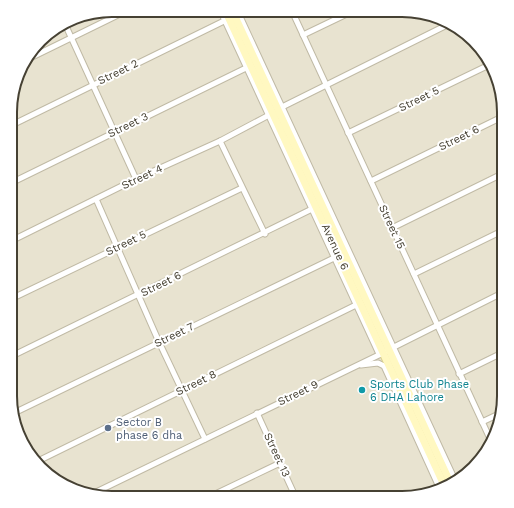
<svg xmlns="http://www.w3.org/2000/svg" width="514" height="508" font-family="'Work Sans',sans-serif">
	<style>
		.residential { fill: #e8e3d0 }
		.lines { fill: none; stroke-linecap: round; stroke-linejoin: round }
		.street-casing { stroke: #c0baa5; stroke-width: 7 }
		.secondary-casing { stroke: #d8ce8e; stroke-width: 9 }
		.street { stroke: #fff; stroke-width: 5 }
		.secondary { stroke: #fff8c1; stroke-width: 7 }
		.culture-dot { fill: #0f9aa8; stroke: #fff; stroke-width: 1.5 }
		.service-dot { fill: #5c6f8a; stroke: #fff; stroke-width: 1.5 }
		.labels { text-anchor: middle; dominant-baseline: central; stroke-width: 4; stroke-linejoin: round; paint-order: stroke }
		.street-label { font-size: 11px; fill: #464133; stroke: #fff }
		.culture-label { font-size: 11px; fill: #0d838f; stroke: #fff; text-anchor: start }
		.service-label { font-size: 11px; fill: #4e5e75; stroke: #fff; text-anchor: start }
		.rim { fill: none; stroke: #464133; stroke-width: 2 }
	</style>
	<rect width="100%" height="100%" fill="#f3f0e3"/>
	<polygon class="residential" points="112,10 415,11 453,24 483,50 504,105 504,403 490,447 464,477 409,498 105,498 67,487 31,458 10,403 12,92 24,61 45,35 79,15"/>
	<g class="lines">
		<g class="street-casing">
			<g id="street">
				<polyline points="220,10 379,354"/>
				<polyline points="237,10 455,480"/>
				<polyline points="292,11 492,443"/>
				<polyline points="65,24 136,179"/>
				<polyline points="303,35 353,11"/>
				<polyline points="24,61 128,10"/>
				<polyline points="280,108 451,23"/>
				<polyline points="12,125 224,21"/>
				<polyline points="348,133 489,65"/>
				<polyline points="220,141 265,234"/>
				<polyline points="371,181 504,116"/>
				<polyline points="11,183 246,68"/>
				<polyline points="96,199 159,342 205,439"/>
				<polyline points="392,228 504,173"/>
				<polyline points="11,241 136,179 220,141 271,114"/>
				<polyline points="414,274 504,230"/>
				<polyline points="11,299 242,188"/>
				<polyline points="392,348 504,292"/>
				<polyline points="10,357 312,209"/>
				<polyline points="361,365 378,363 384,366 439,487"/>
				<polyline points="459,374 504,352"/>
				<polyline points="14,413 334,258"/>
				<polyline points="257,413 296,498"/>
				<polyline points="482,422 501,413"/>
				<polyline points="36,462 356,305"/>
				<polyline points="92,494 385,352"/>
				<polyline points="207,498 280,463"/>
			</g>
		</g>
		<g class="secondary-casing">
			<g id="secondary">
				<polyline points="225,10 444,485"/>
				<polyline points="232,10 450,482"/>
			</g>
		</g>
		<use href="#street" class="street"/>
		<use href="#secondary" class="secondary"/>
	</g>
	<circle class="culture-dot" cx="362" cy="390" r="4"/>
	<circle class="service-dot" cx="108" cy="428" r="4"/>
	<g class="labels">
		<g class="street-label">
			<text transform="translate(118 72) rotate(-26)">Street 2</text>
			<text transform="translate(419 99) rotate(-26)">Street 5</text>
			<text transform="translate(128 125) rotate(-26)">Street 3</text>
			<text transform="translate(459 138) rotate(-26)">Street 6</text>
			<text transform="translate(142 177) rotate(-25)">Street 4</text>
			<text transform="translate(392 227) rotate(65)">Street 15</text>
			<text transform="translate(126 243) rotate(-26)">Street 5</text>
			<text transform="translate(335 247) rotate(65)">Avenue 6</text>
			<text transform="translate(161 284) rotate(-26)">Street 6</text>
			<text transform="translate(174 335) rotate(-26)">Street 7</text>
			<text transform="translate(196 383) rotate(-26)">Street 8</text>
			<text transform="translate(298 393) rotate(-26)">Street 9</text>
			<text transform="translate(277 455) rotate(65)">Street 13</text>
		</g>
		<g class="culture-label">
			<text x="370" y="384">Sports Club Phase<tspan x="370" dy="13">6 DHA Lahore</tspan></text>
		</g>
		<g class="service-label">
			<text x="116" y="422">Sector B<tspan x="116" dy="13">phase 6 dha</tspan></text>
		</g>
	</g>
	<path d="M0 0H514V508H0ZM112 17H402A95 95 0 0 1 497 112V396A95 95 0 0 1 402 491H112A95 95 0 0 1 17 396V112A95 95 0 0 1 112 17Z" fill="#fff" fill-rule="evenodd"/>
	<path class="rim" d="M112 17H402A95 95 0 0 1 497 112V396A95 95 0 0 1 402 491H112A95 95 0 0 1 17 396V112A95 95 0 0 1 112 17Z"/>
</svg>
